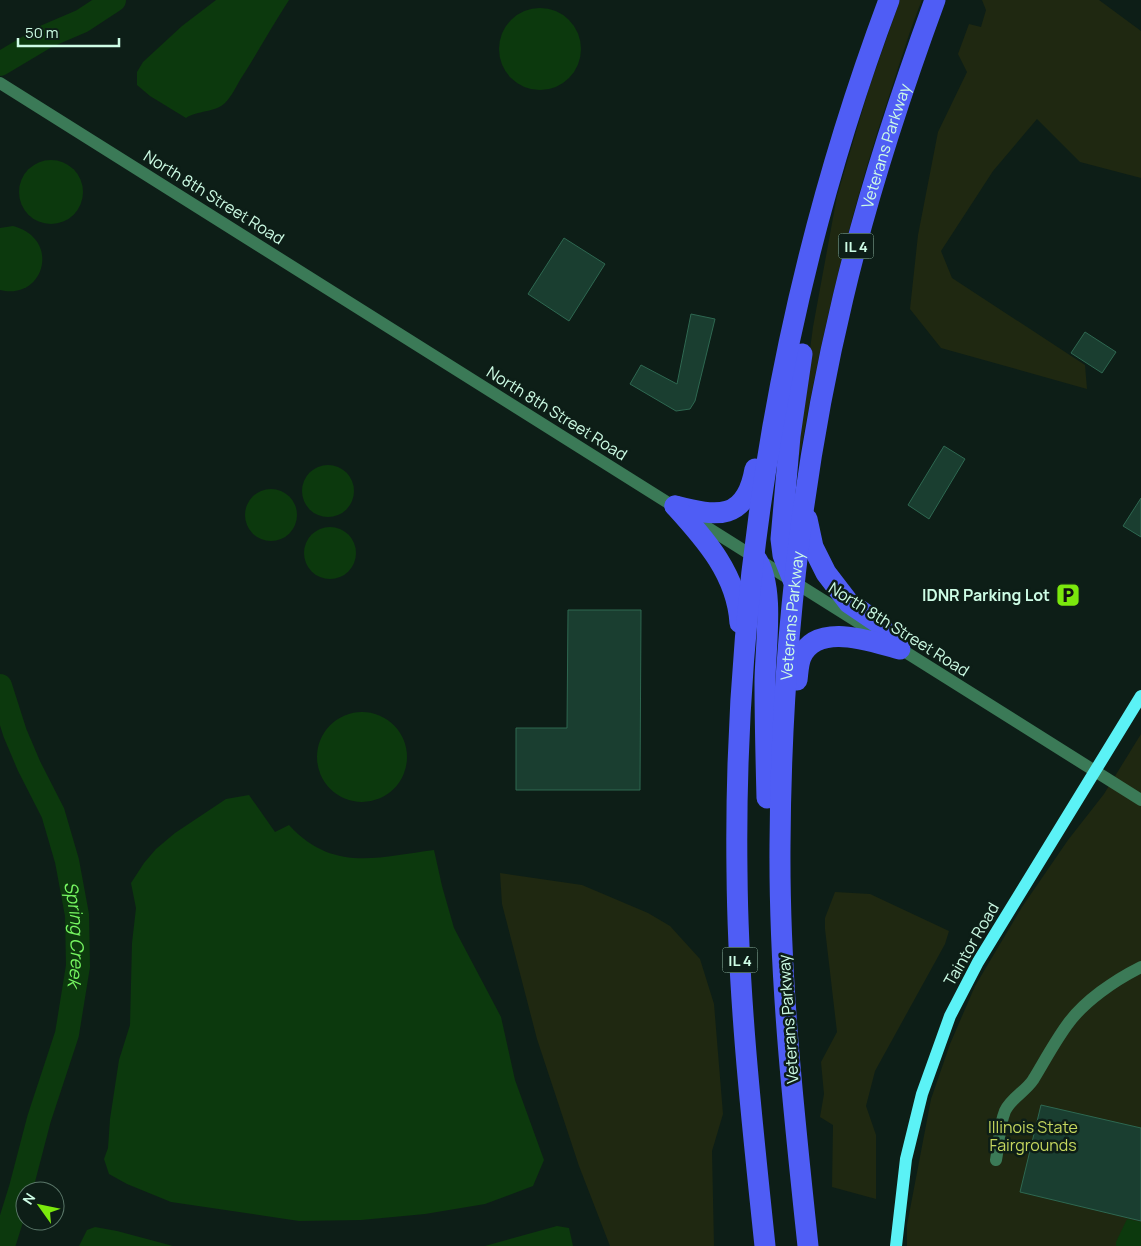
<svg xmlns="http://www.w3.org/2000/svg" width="1141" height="1246" font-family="Manrope,sans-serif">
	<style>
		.green { fill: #1f2811 }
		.water { fill: #0c390d }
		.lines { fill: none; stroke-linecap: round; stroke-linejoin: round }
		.river { stroke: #0c390d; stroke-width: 24 }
		.building { fill: #1a3e30; stroke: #2e6851 }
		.minor { stroke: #3b7a57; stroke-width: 12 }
		.major { stroke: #5bf2f6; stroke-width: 12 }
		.highway { stroke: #4f5df5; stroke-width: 21 }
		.labels { text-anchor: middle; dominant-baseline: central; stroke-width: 5; stroke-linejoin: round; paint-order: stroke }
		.shield { fill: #0d1e17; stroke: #93b9a7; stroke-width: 1 }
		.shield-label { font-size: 15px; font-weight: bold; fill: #cdfce5 }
		.street-label { font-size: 16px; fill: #cdfce5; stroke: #0d1e17 }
		.poi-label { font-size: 16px; font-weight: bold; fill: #cdfce5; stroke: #0d1e17; text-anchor: end }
		.park-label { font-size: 16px; fill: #c5d75e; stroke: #0d1e17 }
		.water-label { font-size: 18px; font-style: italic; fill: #76f661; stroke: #0d1e17 }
	</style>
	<rect width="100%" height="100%" fill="#0d1e17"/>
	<g class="green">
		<path d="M900,0H922C910,29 901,60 891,90C851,209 822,331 800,455L796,454L813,327L837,196L869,88Z"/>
		<polygon points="982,0 1099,0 1141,31 1141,178 1080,162 1037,119 993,171 941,251 952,278 1085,365 1087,389 941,348 910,309 918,235 938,132 967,72 958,54 969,24 981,27 986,10"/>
		<polygon points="1141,734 1141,1246 907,1246 907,1225 931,1099 950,1044 975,986 1022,907 1068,840 1104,794"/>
		<polygon points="500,873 582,885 648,913 670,926 700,959 714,1004 723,1114 712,1151 714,1246 610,1246 579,1166 537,1039 502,904"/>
		<polygon points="835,892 870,894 949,931 945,944 875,1071 866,1106 876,1135 876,1199 832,1187 833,1125 820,1117 824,1094 821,1062 837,1032 825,929 825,918"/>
	</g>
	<g class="water">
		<path d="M216,0H289C272,26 257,54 240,80C236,87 231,97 225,103C214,113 198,110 186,118L150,96L137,85V72L143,62L182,26Z"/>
		<circle cx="540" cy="49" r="41"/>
		<circle cx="51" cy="192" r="32"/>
		<path d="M13,226C62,239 44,301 0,290V228Z"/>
		<circle cx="328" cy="491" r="26"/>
		<circle cx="271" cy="515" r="26"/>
		<circle cx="330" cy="553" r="26"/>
		<circle cx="362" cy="757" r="45"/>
		<path d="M249,795L275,832L289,825C333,873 378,857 434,850L442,886L454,928L501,1017L515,1080L544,1160L533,1186L485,1204L425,1214L361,1220L299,1221L171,1202L127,1184L109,1174L104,1159L108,1148L110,1119L119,1060L130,1025L132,943L136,908L131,883L144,863L156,849L175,833L226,799Z"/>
		<polygon points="1127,1219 1141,1222 1141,1246 1116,1246 1116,1242"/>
		<polygon points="557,1226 569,1228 573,1246 485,1246"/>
		<polygon points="95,1227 117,1231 173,1246 79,1246 87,1230"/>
	</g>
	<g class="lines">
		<g class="river">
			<polyline points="0,64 47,36 82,21 114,0"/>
			<path id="s1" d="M0,686L15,733L29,766L53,813L67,861L77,915L78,966L67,1034L39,1119L21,1188L3,1246"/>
		</g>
	</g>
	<g class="building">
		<polygon points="564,238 605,264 569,321 528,294"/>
		<polygon points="691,314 715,319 695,401 690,409 676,411 630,384 641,365 677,384"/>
		<polygon points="1085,332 1116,352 1102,373 1071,353"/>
		<polygon points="944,446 965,459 929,519 908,505"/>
		<polygon points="1141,498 1141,537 1123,526"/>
		<polygon points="568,610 641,610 640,790 516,790 516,728 567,728"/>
		<polygon points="1041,1105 1141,1128 1141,1221 1020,1192"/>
	</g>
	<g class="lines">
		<g class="minor">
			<polyline points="0,83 1141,800"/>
			<path d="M996,1160C999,1144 999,1126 1005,1111C1011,1098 1025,1092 1033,1080C1044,1062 1054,1043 1067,1025C1084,1001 1115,980 1141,967"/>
		</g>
		<polyline class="major" points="896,1246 906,1159 922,1094 950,1016 978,962 1141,696"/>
		<g class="highway">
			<path d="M675,506C717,517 746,521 755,469"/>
			<path d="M675,506C706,540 737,575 740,623"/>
			<polyline points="807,519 813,547 826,573 849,603 880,624 891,643"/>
			<path d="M757,560C775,589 765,649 765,682C765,721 766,760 767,798"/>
			<polyline points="793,580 783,555 781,539 790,436 802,354"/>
			<path d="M797,680C798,673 798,664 801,657C817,621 872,642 900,649"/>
			<path d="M765,1246C752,1122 738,997 737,872C733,576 785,277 889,0"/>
			<path id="s2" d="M808,1246C794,1114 779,979 780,846C781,662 800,477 843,298C867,196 899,98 935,0"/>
		</g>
	</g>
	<defs>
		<g id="parking-square" transform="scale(1.25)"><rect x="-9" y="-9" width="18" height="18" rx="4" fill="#7be80d" stroke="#0d1e17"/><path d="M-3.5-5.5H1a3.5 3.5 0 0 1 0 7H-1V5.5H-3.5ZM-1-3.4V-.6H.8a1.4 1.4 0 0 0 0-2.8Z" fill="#111"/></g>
	</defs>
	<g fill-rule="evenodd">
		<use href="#parking-square" x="1068" y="595"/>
	</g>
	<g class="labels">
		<g class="shield">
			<rect x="838.5" y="233.5" width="35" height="25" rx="4"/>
			<rect x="722.5" y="947.5" width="35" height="25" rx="4"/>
		</g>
		<g class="shield-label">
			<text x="856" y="246">IL 4</text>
			<text x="740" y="960">IL 4</text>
		</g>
		<g class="street-label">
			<text stroke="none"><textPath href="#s2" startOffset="1112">Veterans Parkway</textPath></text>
			<text transform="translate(214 197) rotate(32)">North 8th Street Road</text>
			<text transform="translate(557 413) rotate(32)">North 8th Street Road</text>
			<text stroke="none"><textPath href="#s2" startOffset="632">Veterans Parkway</textPath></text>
			<text transform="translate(899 629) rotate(32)">North 8th Street Road</text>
			<text transform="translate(971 944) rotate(-60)">Taintor Road</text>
			<text transform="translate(788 1019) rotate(-94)">Veterans Parkway</text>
		</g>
		<g class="poi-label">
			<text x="1050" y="595">IDNR Parking Lot</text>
		</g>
		<g class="park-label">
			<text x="1033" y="1127">Illinois State<tspan x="1033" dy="18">Fairgrounds</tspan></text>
		</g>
		<g class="water-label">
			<text stroke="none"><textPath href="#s1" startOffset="262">Spring Creek</textPath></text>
		</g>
	</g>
	<g transform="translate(40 1206) rotate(303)"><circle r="24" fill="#0d1e17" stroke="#5a7769"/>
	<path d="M0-4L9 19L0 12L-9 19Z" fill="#7be80d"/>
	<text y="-8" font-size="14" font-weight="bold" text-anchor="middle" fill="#cdfce5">N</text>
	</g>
	<path d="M18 38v8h101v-8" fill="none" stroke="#cdfce5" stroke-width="2.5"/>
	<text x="25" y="38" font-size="15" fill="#cdfce5" stroke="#0d1e17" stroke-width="4" paint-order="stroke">50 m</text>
</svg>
